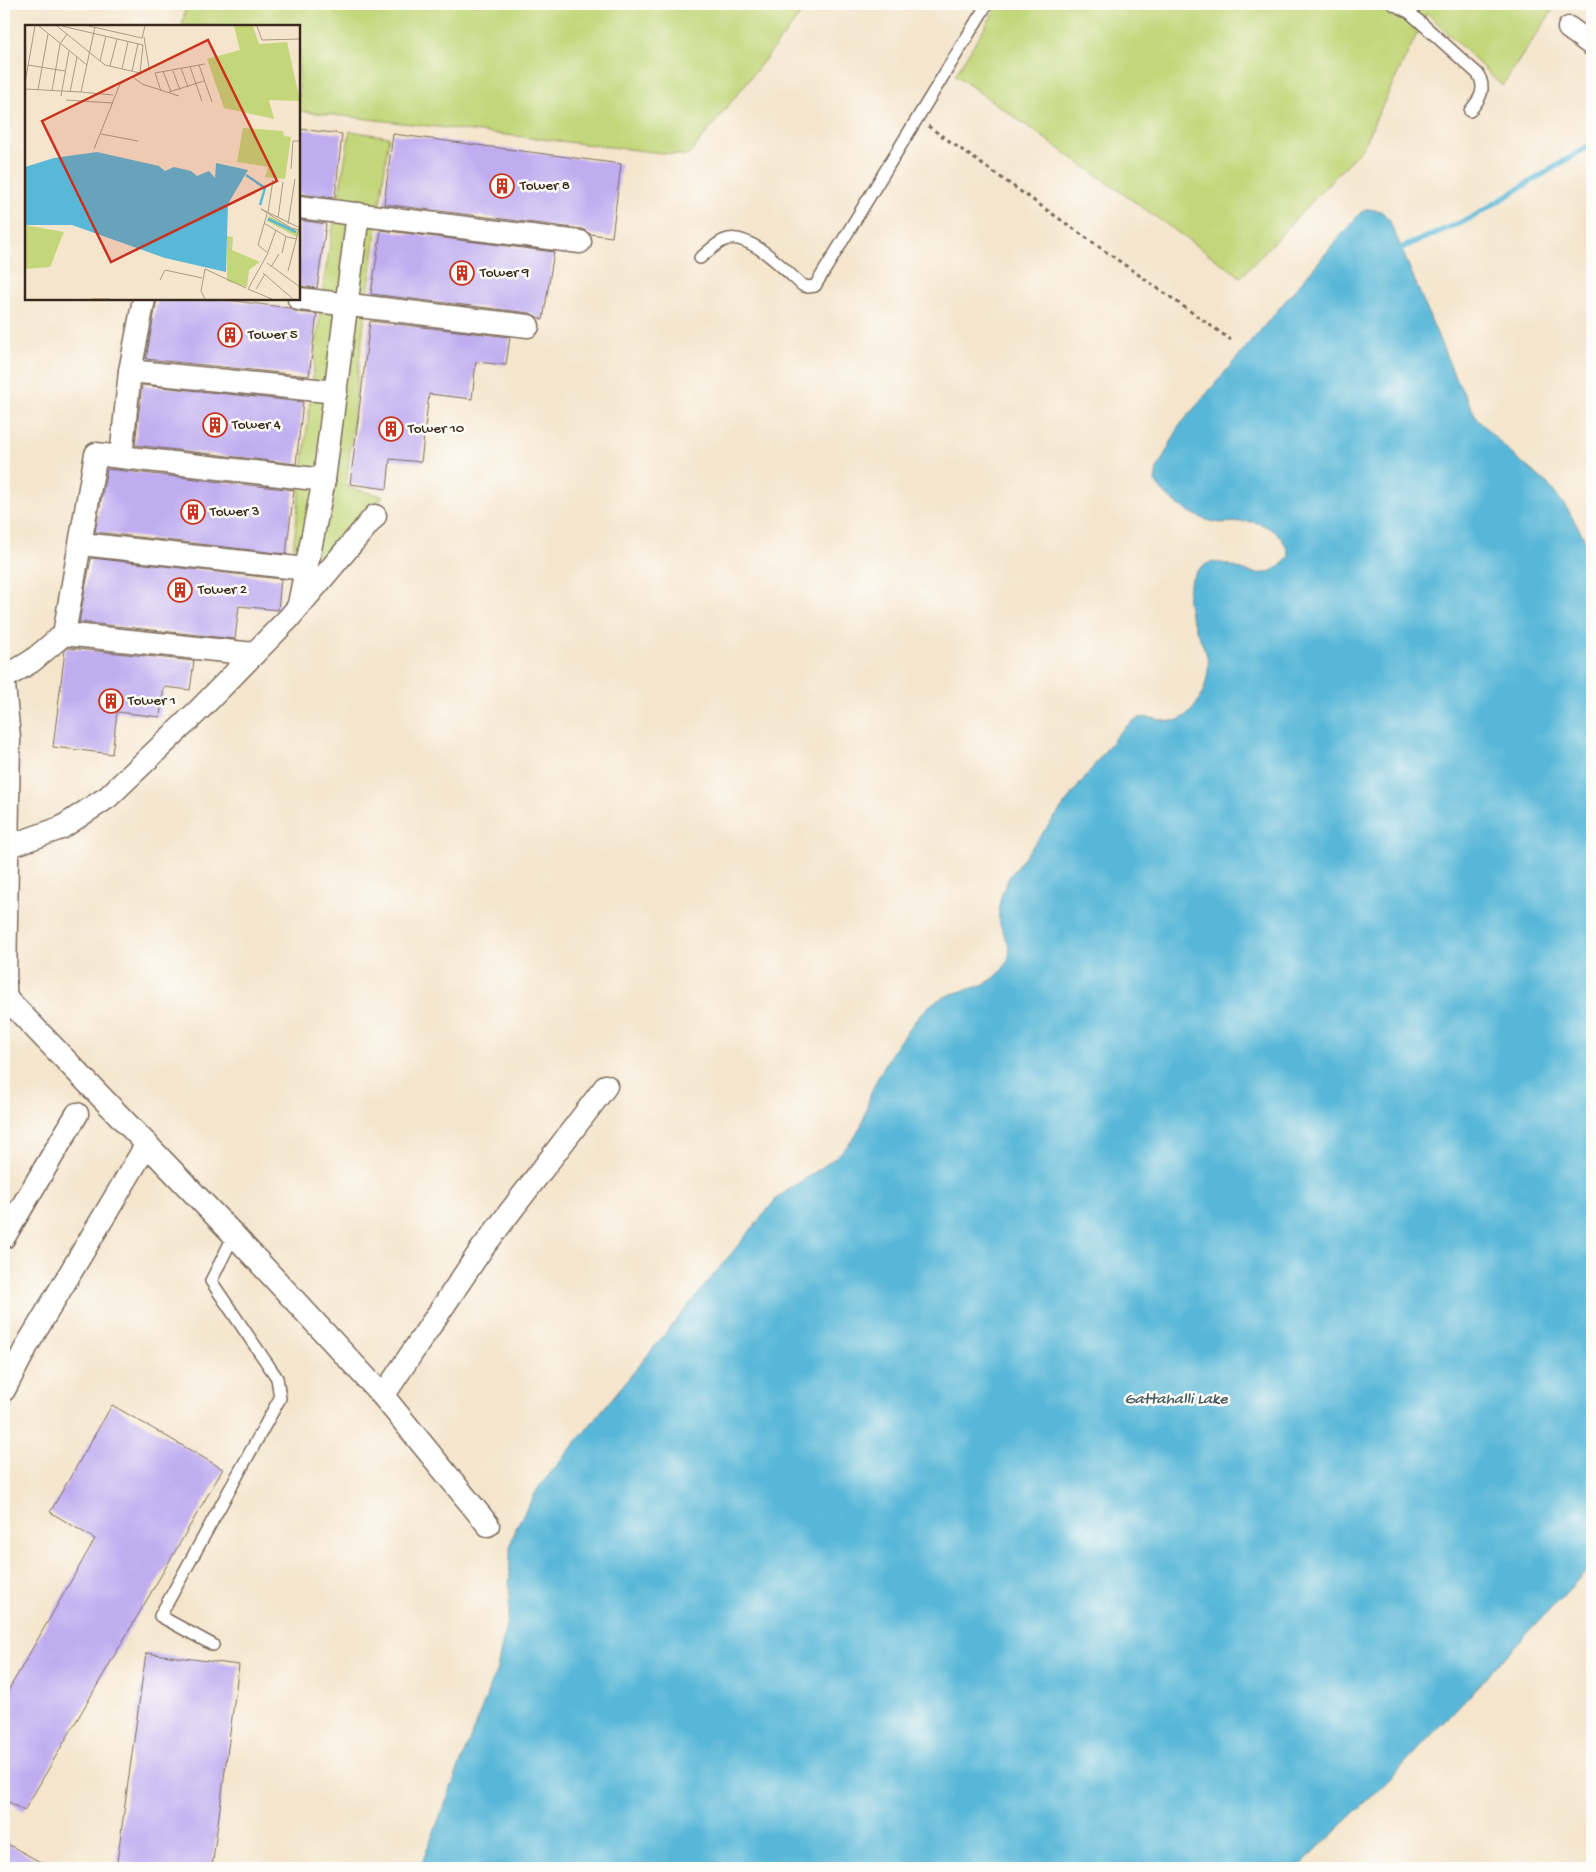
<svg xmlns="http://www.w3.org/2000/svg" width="1596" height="1872" font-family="'Gochi Hand',sans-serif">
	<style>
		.green { fill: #c3d679; stroke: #7f804c }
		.water { fill: #59b7d8; stroke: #4a707b }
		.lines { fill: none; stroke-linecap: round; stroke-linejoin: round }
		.stream { stroke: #59b7d8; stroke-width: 5.5 }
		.building { fill: #c0adf0 }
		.lane-casing { stroke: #7c6b5b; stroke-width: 14 }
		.street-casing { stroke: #7c6b5b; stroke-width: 25 }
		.path { stroke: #7c6b5b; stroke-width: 3; stroke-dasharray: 4 4; stroke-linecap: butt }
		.lane { stroke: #fff; stroke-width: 11 }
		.street { stroke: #fff; stroke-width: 22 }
		.labels { text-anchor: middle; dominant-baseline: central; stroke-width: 5; stroke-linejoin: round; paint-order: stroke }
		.poi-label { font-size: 15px; fill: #3b2a1e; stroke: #fdfcf7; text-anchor: start }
		.water-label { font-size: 16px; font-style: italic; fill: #465b5f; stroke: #fdfcf7 }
		.inset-river { fill: none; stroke: #59b7d8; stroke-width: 2.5 }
		.inset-road { fill: none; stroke: #aa9a86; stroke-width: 1 }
		.view { fill: #c8321e; fill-opacity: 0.15; stroke: #c8321e; stroke-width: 2.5 }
		.inset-edge { fill: none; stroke: #3b2a1e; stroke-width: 2.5 }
	</style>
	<rect width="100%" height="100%" fill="#fdfcf7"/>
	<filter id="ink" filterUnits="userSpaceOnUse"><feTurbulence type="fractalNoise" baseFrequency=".02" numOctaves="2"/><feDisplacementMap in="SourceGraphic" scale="10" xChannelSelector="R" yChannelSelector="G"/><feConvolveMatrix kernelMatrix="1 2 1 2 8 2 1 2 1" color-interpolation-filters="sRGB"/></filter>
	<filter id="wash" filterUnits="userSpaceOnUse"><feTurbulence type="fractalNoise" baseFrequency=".0096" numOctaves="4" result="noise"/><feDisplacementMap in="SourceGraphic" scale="20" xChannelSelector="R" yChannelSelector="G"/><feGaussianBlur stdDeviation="1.12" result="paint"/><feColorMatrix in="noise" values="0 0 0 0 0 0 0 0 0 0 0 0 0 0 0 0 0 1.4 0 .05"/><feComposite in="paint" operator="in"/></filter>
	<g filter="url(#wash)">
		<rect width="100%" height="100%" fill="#f4e5cc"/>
		<g class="green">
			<polygon points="186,4 809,4 688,156 299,111 299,26 182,26"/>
			<polygon points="999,4 1557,4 1502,86 1427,13 1362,148 1241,277 955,75"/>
			<polygon points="350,131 389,137 360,354 346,487 383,496 323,568 292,559 324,280"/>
		</g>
		<path class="water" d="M1369,209L1381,211L1389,219L1455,377L1478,420L1515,457L1547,483L1568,510L1588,545L1592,548V1565L1390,1779L1297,1868H420L497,1669L509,1611L510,1548L515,1529L539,1487L777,1198C803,1178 837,1163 856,1135C864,1123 866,1109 870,1096C880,1068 906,1028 928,1007C954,984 990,996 1007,962C1015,945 1001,935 999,919C997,903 1003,889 1010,876L1118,734C1124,729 1132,720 1140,718C1151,715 1162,723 1173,721C1187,720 1197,705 1202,694C1207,682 1211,665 1206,653C1197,629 1177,599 1195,574C1222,538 1251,601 1289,557C1288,540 1271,525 1253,522C1237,520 1223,526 1207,520C1188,513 1165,498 1155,481L1157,469L1180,425L1361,212Z"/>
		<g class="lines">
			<polyline class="stream" points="1399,254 1401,248 1471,218 1592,144"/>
		</g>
		<g id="blocks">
			<g class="building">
				<polygon points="299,129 342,134 335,198 299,194"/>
				<polygon points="393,134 621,164 612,237 590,234 582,229 384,204"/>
				<polygon points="299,220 326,224 317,288 299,286"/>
				<polygon points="381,230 554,252 543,320 530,313 371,294"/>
				<polygon points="157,299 219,299 290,308 297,312 317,314 309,376 146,359"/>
				<polygon points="370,321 510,337 506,365 476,362 472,399 429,394 421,462 390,459 387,489 350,484"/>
				<polygon points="142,385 303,402 296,464 135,445"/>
				<polygon points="107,469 294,490 286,554 95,532"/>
				<polygon points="91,558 281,579 278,610 239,606 235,639 79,622"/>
				<polygon points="68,648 194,661 190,690 164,687 160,717 117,712 112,754 53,747 65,650"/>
				<polygon points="112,1405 223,1469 24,1811 4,1799 4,1698 95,1539 50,1512"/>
				<polygon points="146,1653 239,1665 212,1868 168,1868 117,1862"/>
				<polygon points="4,1842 51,1868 4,1868"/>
			</g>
		</g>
	</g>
	<g filter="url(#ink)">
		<use href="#blocks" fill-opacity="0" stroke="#7c6b5b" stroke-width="1"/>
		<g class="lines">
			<g class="lane-casing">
				<g id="lane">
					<path d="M1393,4L1409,12L1478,74C1487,89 1480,99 1470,111"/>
					<path d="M700,258C707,253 716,243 725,240C748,230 786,271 802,285L808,287L815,286L987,4"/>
					<polyline points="213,1645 160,1616 280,1398 277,1378 211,1281 234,1235"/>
				</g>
			</g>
			<g class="street-casing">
				<g id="street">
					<polyline points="1569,28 1592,45"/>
					<polyline points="299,207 580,242"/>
					<polyline points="144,299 130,371 121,457 96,454 64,634 254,654"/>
					<polyline points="299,299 528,326"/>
					<polyline points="130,371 336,392"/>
					<polyline points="121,457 324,480"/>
					<polyline points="82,544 306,569"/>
					<polyline points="299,604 324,480 358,214"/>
					<polyline points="4,678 32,661 64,634"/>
					<polyline points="4,685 9,738 5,983 5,993 8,1000 234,1235 383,1396 488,1525"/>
					<polyline points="7,847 61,828 108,797 200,709 289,618 375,516"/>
					<polyline points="4,1237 77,1114"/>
					<polyline points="4,1390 29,1342 147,1144"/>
					<polyline points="383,1396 481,1250 606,1086"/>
				</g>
			</g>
			<polyline class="path" points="928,126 1231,340"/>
			<use href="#lane" class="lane"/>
			<use href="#street" class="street"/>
		</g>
	</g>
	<defs>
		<g id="building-ring" transform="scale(1.25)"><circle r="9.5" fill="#fdfcf7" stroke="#c8321e" stroke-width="1.5"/><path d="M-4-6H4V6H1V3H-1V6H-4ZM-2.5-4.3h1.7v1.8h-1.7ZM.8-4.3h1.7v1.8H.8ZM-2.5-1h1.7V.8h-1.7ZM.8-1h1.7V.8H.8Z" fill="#c8321e"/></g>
	</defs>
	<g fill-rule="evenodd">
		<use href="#building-ring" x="502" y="186"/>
		<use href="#building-ring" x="462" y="273"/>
		<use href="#building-ring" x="230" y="335"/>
		<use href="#building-ring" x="215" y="425"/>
		<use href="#building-ring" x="391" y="429"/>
		<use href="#building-ring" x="193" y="512"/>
		<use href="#building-ring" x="180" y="590"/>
		<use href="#building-ring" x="111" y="701"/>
	</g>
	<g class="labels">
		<g class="poi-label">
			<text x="520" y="186">Tower 8</text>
			<text x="480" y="273">Tower 9</text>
			<text x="248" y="335">Tower 5</text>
			<text x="232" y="425">Tower 4</text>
			<text x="408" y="429">Tower 10</text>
			<text x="210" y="512">Tower 3</text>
			<text x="198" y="590">Tower 2</text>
			<text x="128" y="701">Tower 1</text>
		</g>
		<g class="water-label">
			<text x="1176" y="1400">Gattahalli Lake</text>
		</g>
	</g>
	<g transform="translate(25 25)">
		<rect width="275" height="275" fill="#f4e5cc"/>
		<path d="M209,1H228L234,19L262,17L275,76L244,75L249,94L199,83L182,34L215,25ZM218,103L258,106L259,111L266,112L260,154L240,152L243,142L212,137ZM244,191L273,206L272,212L242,196ZM0,200L39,207L25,242L0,244ZM202,211L208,212L207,225L235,237L224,245L222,262L202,256Z" fill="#c3d679"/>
		<path d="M72,127L134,141L140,146L149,142L166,146L172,151L184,146L190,153L191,138L223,145L203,179L201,247L140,233L47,200H0V142L29,133Z" fill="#59b7d8"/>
		<path class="inset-river" d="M221,150L240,163L235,180M243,194L271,207"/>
		<path class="inset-road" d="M14,1L62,40M32,1L80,40L115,48L118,20L37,1M64,1L117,13L120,1M232,1L237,15L275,14M70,2L56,67L88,70M75,36L81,11M3,40L40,46M174,40L187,77M85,41L92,14M165,42L177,76M156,43L163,62M97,44L103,17M107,46L113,19M138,46L146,67M148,46L155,65M108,52L117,59L154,71M0,58L10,1M0,64L56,67M13,65L23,9M27,66L35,19L42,9M136,66L130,48L180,39M45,67L52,32M144,67L179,56M36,71L44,26M41,75L88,78M76,109L113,116M69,124L95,59L124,43L119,12M266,144L268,116H275M243,187L248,155M242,189L233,220L243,228L223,264L247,274M253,193L258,157M239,198L262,212L272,214M263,199L270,154M275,203L236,184L266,203L275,205M243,227L251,205M257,228L261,211M242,238L275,262M246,242L254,229M263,246L275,200M238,248L268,274M135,255L140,245L177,253M231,264L240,249M67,274H85M180,274L176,266L180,244L221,263"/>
		<path class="view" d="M183,15L252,156L86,237L17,96Z"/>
		<rect width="275" height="275" class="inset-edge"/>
	</g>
	<rect width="1596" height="1872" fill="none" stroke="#fdfcf7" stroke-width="20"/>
</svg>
